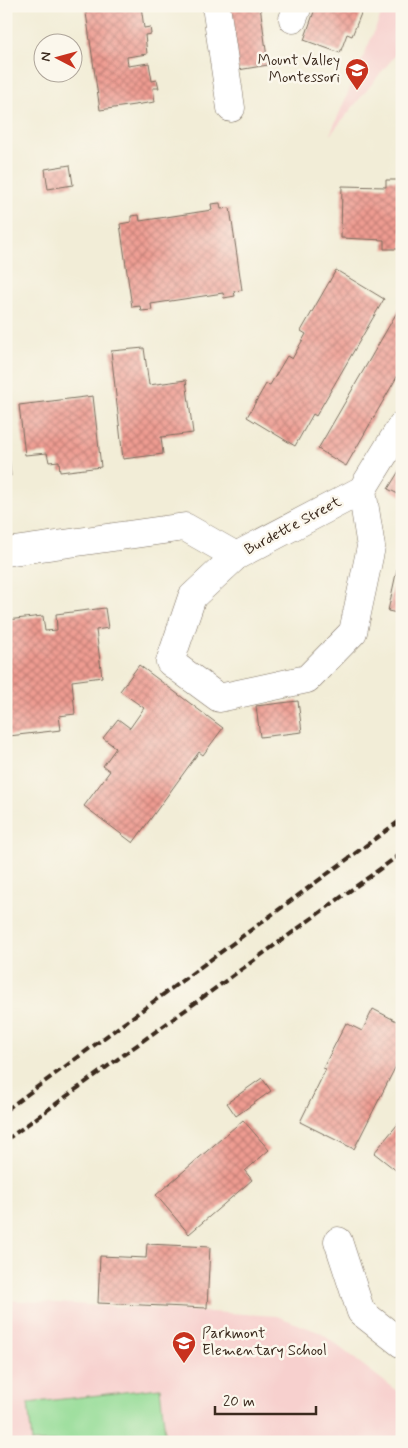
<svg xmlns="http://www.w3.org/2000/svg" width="408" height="1448" font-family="Mynerve,sans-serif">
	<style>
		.built { fill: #f7d0ce }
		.garden { fill: #94dc96; stroke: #68835a }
		.building { fill: url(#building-cross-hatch) }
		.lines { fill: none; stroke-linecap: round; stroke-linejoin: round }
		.minor-casing { stroke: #7b6e5f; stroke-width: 29 }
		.minor { stroke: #fff; stroke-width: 28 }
		.rail { stroke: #3b2a1e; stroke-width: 4; stroke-dasharray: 8 4; stroke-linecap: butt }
		.labels { text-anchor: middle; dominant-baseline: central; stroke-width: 5; stroke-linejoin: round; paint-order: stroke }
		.poi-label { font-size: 15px; fill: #3b2a1e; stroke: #fbf7ec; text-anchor: end }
		.street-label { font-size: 15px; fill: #3b2a1e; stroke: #fbf7ec }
	</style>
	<defs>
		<pattern id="building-cross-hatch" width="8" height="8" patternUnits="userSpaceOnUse" patternTransform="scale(1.25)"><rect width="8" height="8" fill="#ee9b91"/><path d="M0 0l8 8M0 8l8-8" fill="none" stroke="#c27f76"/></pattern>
	</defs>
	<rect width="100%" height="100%" fill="#fbf7ec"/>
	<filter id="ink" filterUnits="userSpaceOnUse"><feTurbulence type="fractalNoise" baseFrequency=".02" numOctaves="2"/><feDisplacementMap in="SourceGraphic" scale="10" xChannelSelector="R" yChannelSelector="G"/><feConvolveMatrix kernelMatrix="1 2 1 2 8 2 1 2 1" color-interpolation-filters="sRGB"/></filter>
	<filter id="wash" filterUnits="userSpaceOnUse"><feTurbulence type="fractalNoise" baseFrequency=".0096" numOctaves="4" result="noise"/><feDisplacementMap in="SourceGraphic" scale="20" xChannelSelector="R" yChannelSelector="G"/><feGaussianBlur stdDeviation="1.12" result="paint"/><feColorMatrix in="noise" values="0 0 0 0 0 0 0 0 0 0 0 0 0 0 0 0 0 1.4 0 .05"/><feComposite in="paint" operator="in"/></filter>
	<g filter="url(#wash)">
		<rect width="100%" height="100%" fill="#f2edd7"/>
		<g class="built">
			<polygon points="385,6 402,6 402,47 330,135"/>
			<polygon points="6,1300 277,1316 321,1333 402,1395 402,1442 6,1442"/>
		</g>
		<polygon class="garden" points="160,1388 166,1442 32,1442 28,1403"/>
		<g id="blocks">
			<g class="building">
				<polygon points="85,6 141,6 144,28 150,27 151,34 145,35 147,54 127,57 128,66 149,63 152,81 157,80 159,88 153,88 155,102 100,110"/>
				<polygon points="228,6 260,6 268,65 238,70"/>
				<polygon points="316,6 364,6 352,36 347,34 340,53 304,40"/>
				<polygon points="70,165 73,185 48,189 45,169"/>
				<polygon points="386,180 402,180 402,249 384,249 384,240 341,238 342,186 386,187"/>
				<polygon points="220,203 221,209 230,208 242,290 234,291 235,296 224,298 223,293 151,304 152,310 141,311 140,306 132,307 120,224 131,222 131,216 139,215 140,221 212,210 211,204"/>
				<polygon points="336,270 384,299 316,416 313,414 295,446 247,417 266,384 270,385 287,356 292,359 306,334 301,331"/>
				<polygon points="400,307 402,308 402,368 346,466 318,449"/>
				<polygon points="144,348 149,385 186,380 193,433 161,437 163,454 123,459 111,351"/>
				<polygon points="93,396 101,467 60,472 59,461 49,462 47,453 25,455 19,405"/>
				<polygon points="6,443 8,443 11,476 6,477"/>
				<polygon points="402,466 402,496 388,489"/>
				<polygon points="397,569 402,570 402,614 388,611"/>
				<polygon points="105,608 108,628 96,630 102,677 72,681 75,714 59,716 61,730 9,736 7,721 6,722 6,620 43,616 45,631 57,630 56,614"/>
				<polygon points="139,665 223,728 203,755 199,752 133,843 84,806 110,771 103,766 116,748 103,738 118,719 130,728 144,708 120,691"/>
				<polygon points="298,701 302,732 260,737 256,706"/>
				<polygon points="373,1009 402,1024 402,1054 354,1149 300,1122 326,1069 323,1068 346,1023 362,1031"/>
				<polygon points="262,1078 271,1091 236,1116 227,1103"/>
				<polygon points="402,1119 402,1175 374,1153"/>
				<polygon points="243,1120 269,1150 245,1171 252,1180 189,1234 156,1195"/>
				<polygon points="147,1244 210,1247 207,1308 98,1303 100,1256 146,1258"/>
			</g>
		</g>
	</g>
	<g filter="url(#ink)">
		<use href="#blocks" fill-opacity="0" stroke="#7b6e5f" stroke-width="1"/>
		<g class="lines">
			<g class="minor-casing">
				<g id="minor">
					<polyline points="216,6 231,108"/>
					<polyline points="293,19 298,6"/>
					<polyline points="362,490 371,547 353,632 307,679 219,698 170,662 192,597 236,556 362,490 402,425"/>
					<polyline points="6,552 185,527 236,556"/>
					<polyline points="338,1241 361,1312 402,1344"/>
				</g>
			</g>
			<use href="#minor" class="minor"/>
			<g class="rail">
				<polyline points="6,1110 402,819"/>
				<polyline points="6,1140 402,853"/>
			</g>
		</g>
	</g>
	<defs>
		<g id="school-pin" transform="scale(1.25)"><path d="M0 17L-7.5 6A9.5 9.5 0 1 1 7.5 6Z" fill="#c8321e" stroke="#fbf7ec"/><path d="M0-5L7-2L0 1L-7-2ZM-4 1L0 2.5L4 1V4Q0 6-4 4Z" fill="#fff"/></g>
	</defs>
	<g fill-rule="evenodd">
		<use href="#school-pin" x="357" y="70"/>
		<use href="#school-pin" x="184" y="1343"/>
	</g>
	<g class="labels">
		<g class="poi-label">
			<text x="340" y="61">Mount Valley<tspan x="340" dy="17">Montessori</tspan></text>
			<text x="202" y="1334" text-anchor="start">Parkmont<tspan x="202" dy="17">Elementary School</tspan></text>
		</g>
		<g class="street-label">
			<text transform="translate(293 526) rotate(-28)">Burdette Street</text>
		</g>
	</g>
	<rect width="408" height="1448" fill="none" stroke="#fbf7ec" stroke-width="25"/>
	<g transform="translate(58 58) rotate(276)"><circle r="24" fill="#fbf7ec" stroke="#aea59a"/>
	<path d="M0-4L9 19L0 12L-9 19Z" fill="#c8321e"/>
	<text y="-8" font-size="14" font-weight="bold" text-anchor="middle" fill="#3b2a1e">N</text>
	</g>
	<path d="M215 1406v8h101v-8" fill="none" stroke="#3b2a1e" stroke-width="2.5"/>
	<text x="223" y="1406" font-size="15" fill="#3b2a1e" stroke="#fbf7ec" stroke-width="4" paint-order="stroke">20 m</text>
</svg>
